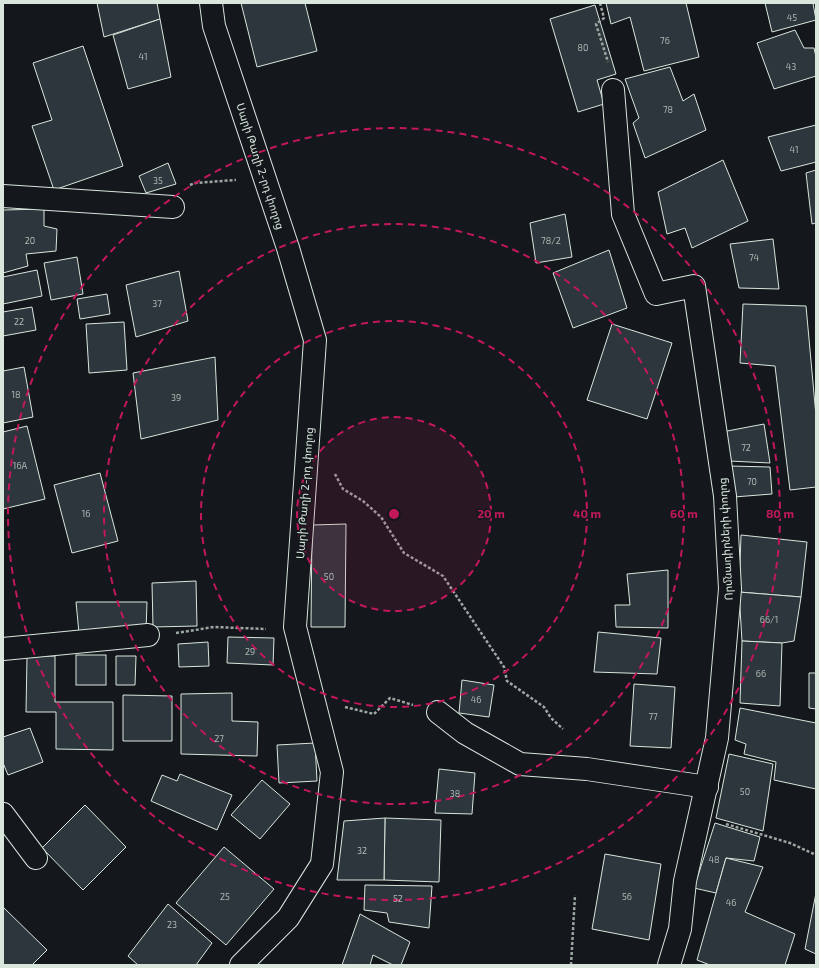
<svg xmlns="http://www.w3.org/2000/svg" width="819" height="968" font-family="'Exo 2','Noto Sans Armenian',sans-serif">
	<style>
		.building { fill: #2c363c; stroke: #d8e6dc }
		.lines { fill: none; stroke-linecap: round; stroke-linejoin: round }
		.minor-casing { stroke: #d8e6dc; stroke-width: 24 }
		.path { stroke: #9da8a2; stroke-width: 2.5; stroke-dasharray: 3 2; stroke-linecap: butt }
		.minor { stroke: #14181c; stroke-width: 22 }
		.ring { fill: none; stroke: #c2185b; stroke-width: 2; stroke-dasharray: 7 5 }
		.labels { text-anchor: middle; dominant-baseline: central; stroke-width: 3; stroke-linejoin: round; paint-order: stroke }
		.number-label { font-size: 9px; fill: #adbab4 }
		.street-label { font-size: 11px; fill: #d8e6dc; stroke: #14181c }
		.centre { fill: #c2185b; stroke: #14181c; stroke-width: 2 }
		.ring-label { font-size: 12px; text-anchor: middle; font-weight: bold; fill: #c2185b; stroke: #14181c; stroke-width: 3; stroke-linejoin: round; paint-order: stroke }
	</style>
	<rect width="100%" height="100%" fill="#14181c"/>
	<g class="building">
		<polygon points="97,3 157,3 160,19 104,37"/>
		<polygon points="241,3 305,3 317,51 257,67"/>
		<polygon points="606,3 686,3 699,57 644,71 630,17 611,24"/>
		<polygon points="765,3 813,3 816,20 772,32"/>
		<polygon points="595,5 616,74 597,80 604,104 578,112 550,19"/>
		<polygon points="160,19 171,77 128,89 113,35"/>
		<polygon points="795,30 804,48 814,48 816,57 816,76 774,89 757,43"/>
		<polygon points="83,46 123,166 54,190 32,126 52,120 33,63"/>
		<polygon points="670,67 683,101 694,94 706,130 645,158 633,123 639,118 625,79"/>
		<polygon points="816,125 816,162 781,171 768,137"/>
		<polygon points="723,160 748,221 692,248 685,228 667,234 658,192"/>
		<polygon points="168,163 176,184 146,193 139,176"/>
		<polygon points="816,170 816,223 812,224 806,173"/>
		<polygon points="44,209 44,226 57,229 56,251 26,254 28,266 3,273 3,210"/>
		<polygon points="565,214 572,257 536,263 530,223"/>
		<polygon points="773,239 779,289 739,288 730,244"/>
		<polygon points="609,250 627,308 573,328 553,273"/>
		<polygon points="77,257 83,294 51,300 44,263"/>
		<polygon points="37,270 42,296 3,304 3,277"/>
		<polygon points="179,271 188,321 136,337 126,285"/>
		<polygon points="107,294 110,314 80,319 77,299"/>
		<polygon points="743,304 806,306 816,416 816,487 790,490 775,366 740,363"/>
		<polygon points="32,307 36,330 3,336 3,312"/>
		<polygon points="124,322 127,370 89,373 86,324"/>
		<polygon points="612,324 672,343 647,419 587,400"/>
		<polygon points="215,357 218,420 141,439 133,373"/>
		<polygon points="24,367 33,417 3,423 3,371"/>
		<polygon points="764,424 770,463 729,461 722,432"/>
		<polygon points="27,426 45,499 3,509 3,432"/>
		<polygon points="730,466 770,467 772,494 734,497"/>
		<polygon points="100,473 118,541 72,553 54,485"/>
		<polygon points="346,524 345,627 311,627 312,525"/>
		<polygon points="741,535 807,542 801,597 739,592"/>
		<polygon points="668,570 668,628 616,627 615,605 630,605 627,574"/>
		<polygon points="196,581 197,626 153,627 152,583"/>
		<polygon points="739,592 801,597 794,641 782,643 742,641"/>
		<polygon points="76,602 147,602 146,631 79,633"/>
		<polygon points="598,632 661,638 657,674 594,672"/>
		<polygon points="228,637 274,638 273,665 227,663"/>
		<polygon points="742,641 782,643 780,706 740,703"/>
		<polygon points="208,642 209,666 179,667 178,644"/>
		<rect x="76" y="655" width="30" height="30"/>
		<polygon points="27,656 55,656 55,702 113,702 113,750 56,749 56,712 26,712"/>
		<polygon points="116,656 136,656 135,685 116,685"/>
		<polygon points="809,673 816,673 816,709 809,708"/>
		<polygon points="462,680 494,685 489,717 459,713"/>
		<polygon points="634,684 675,687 671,748 630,746"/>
		<polygon points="232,693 232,721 258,722 257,756 181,754 181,694"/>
		<polygon points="123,695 172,696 172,741 123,741"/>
		<polygon points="740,708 816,723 816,789 774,780 776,762 744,754 746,744 735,740"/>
		<polygon points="30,728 43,762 8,775 3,763 3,737"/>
		<polygon points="315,743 317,781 279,783 277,745"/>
		<polygon points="729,754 773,764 763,831 716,818"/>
		<polygon points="439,769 475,773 472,814 435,813"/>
		<polygon points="180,774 232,795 217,830 151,801 162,775 177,781"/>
		<polygon points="262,780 290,804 260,839 231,815"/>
		<polygon points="85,805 126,847 83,890 42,848"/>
		<polygon points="385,818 441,820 439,882 384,880"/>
		<polygon points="385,818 384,880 337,880 344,821"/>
		<polygon points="715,823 760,837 754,861 726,858 716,893 694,888"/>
		<polygon points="224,847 274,889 226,945 176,903"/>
		<polygon points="605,854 661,864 649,940 592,929"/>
		<polygon points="726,858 763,867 745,912 795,934 785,965 710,965 697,960"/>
		<polygon points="365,885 432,886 429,928 389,922 387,913 364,910"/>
		<polygon points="816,893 816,954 805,949"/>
		<polygon points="168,904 212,943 196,965 138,965 128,956"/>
		<polygon points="3,907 47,950 32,965 3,965"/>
		<polygon points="360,914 410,942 401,965 393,965 373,955 370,965 342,965"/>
	</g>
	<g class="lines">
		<g class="minor-casing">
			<g id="minor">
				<polyline points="211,3 214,26 288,248 315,340 295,627 332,772 322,864 288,918 241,965"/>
				<polyline points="613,90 623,214 656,294 694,286 725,496 730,589 717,738 685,881 680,929 669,965"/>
				<polyline points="3,196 173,207"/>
				<polyline points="3,649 148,635"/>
				<polyline points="438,712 465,733 520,764 587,769 707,787"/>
				<polyline points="3,814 36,858"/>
			</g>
		</g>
		<g class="path">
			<polyline points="600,3 604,18 596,24 608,62"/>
			<polyline points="190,185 195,183 236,180"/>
			<polyline points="335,474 343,489 363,501 381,517 404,553 443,576 504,667 507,681 544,707 551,718 563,729"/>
			<polyline points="176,633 214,627 266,629"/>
			<polyline points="345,707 374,714 390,698 413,705"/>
			<polyline points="726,824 790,843 816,855"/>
			<polyline points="571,965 575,895"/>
		</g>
		<use href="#minor" class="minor"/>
	</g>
	<circle cx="394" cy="514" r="97" fill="#c2185b" fill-opacity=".12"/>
	<g class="ring">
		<circle cx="394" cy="514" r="97"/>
		<circle cx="394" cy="514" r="193"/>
		<circle cx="394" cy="514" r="290"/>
		<circle cx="394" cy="514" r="386"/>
	</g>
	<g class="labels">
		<g class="number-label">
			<text x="792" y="17">45</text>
			<text x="665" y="40">76</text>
			<text x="583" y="47">80</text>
			<text x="143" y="56">41</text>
			<text x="791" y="66">43</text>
			<text x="668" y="109">78</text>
			<text x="794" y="149">41</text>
			<text x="158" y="180">35</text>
			<text x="30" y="240">20</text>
			<text x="551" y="240">78/2</text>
			<text x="754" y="257">74</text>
			<text x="157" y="303">37</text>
			<text x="19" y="321">22</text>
			<text x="16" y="394">18</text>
			<text x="176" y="397">39</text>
			<text x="746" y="447">72</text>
			<text x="20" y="465">16А</text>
			<text x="752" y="481">70</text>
			<text x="86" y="513">16</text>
			<text x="329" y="576">50</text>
			<text x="769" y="619">66/1</text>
			<text x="250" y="651">29</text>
			<text x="761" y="673">66</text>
			<text x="476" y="699">46</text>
			<text x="653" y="716">77</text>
			<text x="219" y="738">27</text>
			<text x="745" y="791">50</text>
			<text x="455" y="793">38</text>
			<text x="362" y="850">32</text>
			<text x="714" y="859">48</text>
			<text x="225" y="896">25</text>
			<text x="627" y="896">56</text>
			<text x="398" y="898">52</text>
			<text x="731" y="902">46</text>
			<text x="172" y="924">23</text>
		</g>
		<g class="street-label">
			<text transform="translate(261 166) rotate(72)">Սարի Թաղի 2-րդ փողոց</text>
			<text transform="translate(304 493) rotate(-86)">Սարի Թաղի 2-րդ փողոց</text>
			<text transform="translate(725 539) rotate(-93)">Որմնադիրների փողոց</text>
		</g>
	</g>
	<circle cx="394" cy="514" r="6" class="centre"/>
	<g class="ring-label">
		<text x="491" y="518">20 m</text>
		<text x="587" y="518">40 m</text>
		<text x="684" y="518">60 m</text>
		<text x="780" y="518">80 m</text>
	</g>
	<rect width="819" height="968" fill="none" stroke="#d8e6dc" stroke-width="8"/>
</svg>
